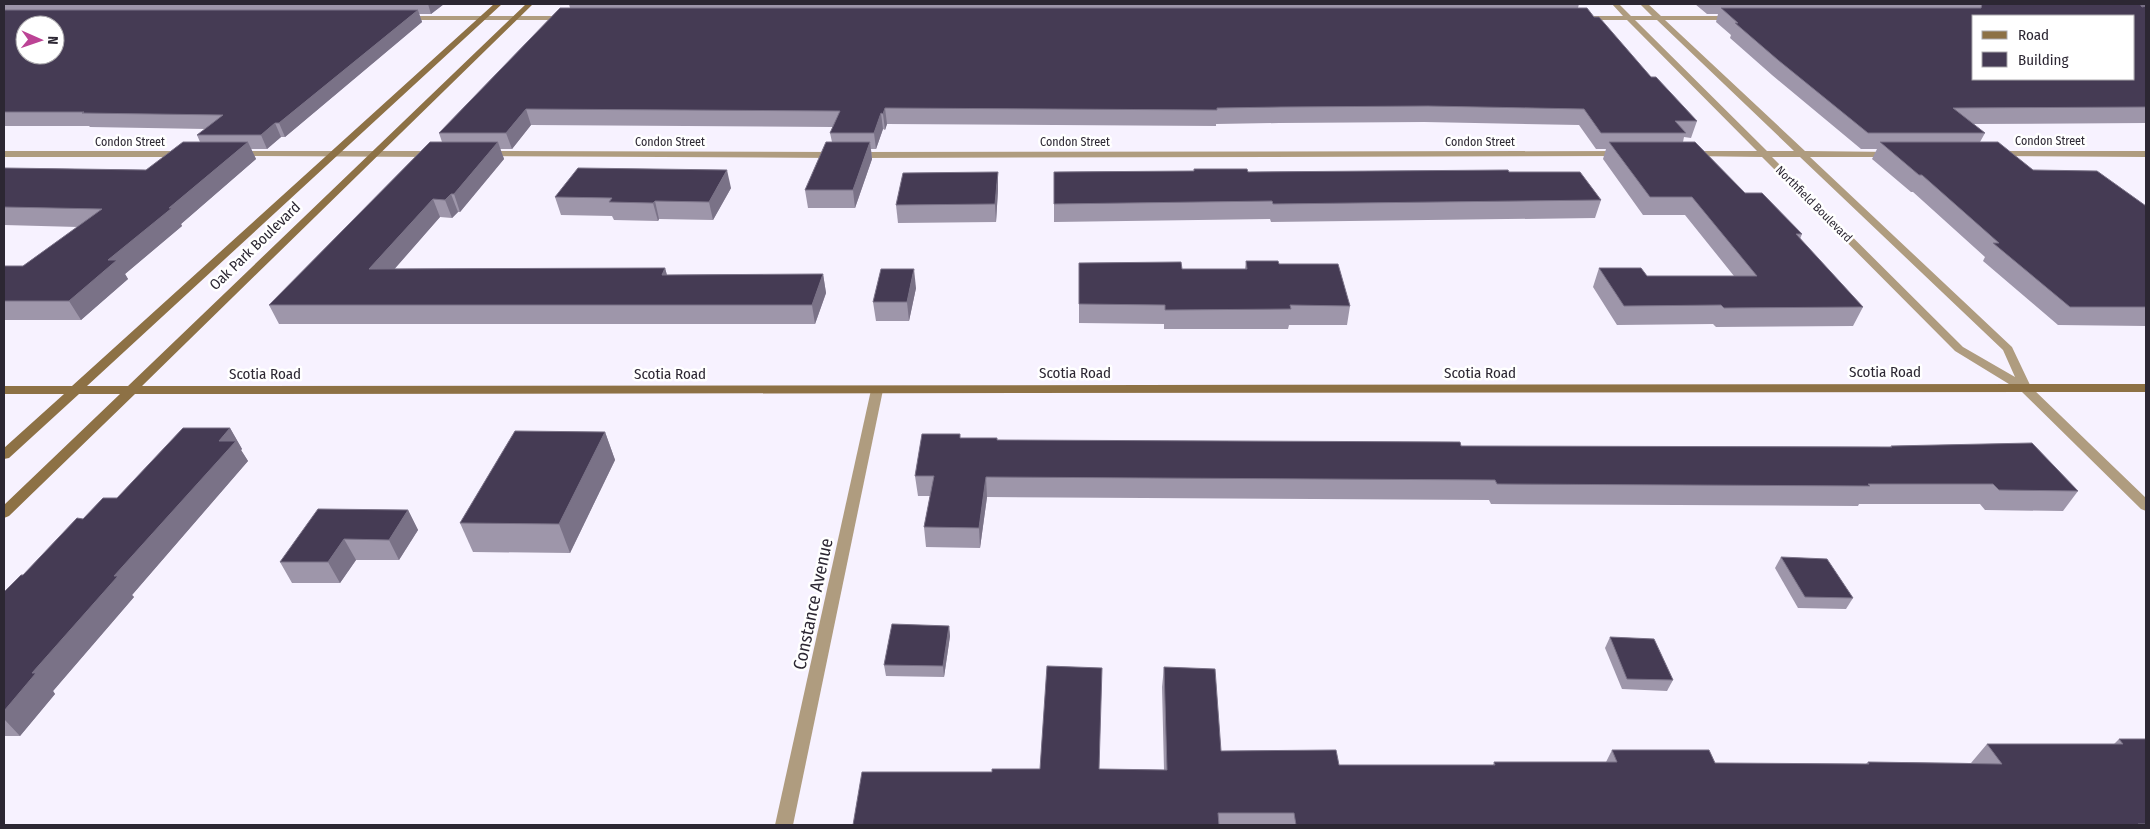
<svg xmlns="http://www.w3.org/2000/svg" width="2150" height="829" font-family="'Fira Sans Condensed',sans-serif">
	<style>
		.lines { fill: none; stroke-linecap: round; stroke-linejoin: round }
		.street { fill: #af9c7f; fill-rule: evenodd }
		.secondary { fill: #8d7145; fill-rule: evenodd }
		.wall { fill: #9e96aa }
		.shaded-wall { fill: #7a7287 }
		.building { fill: #453b54; stroke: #7a7287; fill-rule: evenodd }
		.labels { text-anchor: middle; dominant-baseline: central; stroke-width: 5; stroke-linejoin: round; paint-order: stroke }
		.far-street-label { font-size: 12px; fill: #2c2733; stroke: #fff }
		.street-label { font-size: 15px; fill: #2c2733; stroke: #fff }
		.near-street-label { font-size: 18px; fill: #2c2733; stroke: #fff }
	</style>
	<rect width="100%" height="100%" fill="#f7f2ff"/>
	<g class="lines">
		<g class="street">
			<path d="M1612,4H1619L1631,16H1652L1640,4H1648L1661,16H1737V20H1665L1805,151L1894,152L1896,154L1891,157H1810L2012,347L2031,387L2146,498V511L2141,509L2022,392L1955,351L1762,157L1688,156L1686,154L1691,151H1757L1627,20H1584L1580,18L1584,16H1623ZM1635,20H1657L1794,151H1767ZM1772,157H1800L2003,350L2015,377L1963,347Z"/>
			<polygon points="401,16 566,16 570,18 566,20 404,20 400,18"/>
			<polygon points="4,151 184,151 189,154 184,157 4,157"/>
			<polygon points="236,151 434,151 439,154 434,157 233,156 231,154"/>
			<polygon points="486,151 836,152 841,155 836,158 483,156 483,152"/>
			<polygon points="1621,151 1626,154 1624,156 856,158 851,155 856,152"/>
			<polygon points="1996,151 2146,151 2146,157 1993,156 1991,154"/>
			<polygon points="877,386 883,390 793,825 775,825 871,390"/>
		</g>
		<polygon class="secondary" points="494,4 502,4 87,386 128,386 526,4 533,4 142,386 2146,384 2146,392 135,394 9,516 4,518 4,505 120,394 79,394 9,458 4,459 4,448 64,394 4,394 4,386 72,386"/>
	</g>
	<g class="wall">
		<polygon points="4,4 444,4 431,14 419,14 422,22 285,137 281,137 267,149 251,149 256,159 181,224 182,226 125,274 128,279 81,320 4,320 4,266 23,266 78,227 4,225 4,168 146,170 200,142 197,135 206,129 90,127 89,126 4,126"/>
		<polygon points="569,4 1579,4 1578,8 1594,17 1651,77 1697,121 1691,138 1684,137 1683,142 1745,193 1802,234 1800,239 1863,307 1853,326 1716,327 1713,324 1617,325 1593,287 1599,268 1647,276 1734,276 1685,215 1643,215 1603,159 1606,149 1596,149 1579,125 1424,122 1279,123 1216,124 1216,126 887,124 885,130 883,129 876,149 871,149 872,159 855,208 808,208 805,190 832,142 830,133 833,127 531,125 512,149 500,149 504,159 460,212 458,212 452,218 440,217 394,269 665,268 667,275 823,274 826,293 815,324 279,324 269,305 442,142 439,133 570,8"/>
		<polygon points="1695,4 2146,4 2146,123 1973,124 1985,133 1980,142 2033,170 2146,206 2146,326 2058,325 1983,261 1985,257 1913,192 1911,192 1872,159 1877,149 1861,149 1772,75 1730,38 1731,35 1716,22 1718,14 1707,14"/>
		<polygon points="1194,169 1248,172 1509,172 1601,200 1595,218 1271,222 1270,219 1054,222 1054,172 1194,171"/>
		<polygon points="731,188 713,220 659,219 658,221 614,220 612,216 561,215 555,197"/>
		<polygon points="998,190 996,222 898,223 896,205"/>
		<polygon points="1246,261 1279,264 1350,306 1347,325 1289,325 1288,329 1164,329 1164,324 1079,323 1079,263 1182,269 1245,269"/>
		<polygon points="916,288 909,321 876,321 873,302"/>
		<polygon points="230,428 242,449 241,450 248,461 132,595 134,597 53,691 55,694 20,736 4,736 4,592 23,575 83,519 117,498"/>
		<polygon points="605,432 615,460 570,553 473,552 460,523"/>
		<polygon points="960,438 997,440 1461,446 1890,447 1891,446 2078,491 2063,511 1985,510 1980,504 1859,504 1858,506 1491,504 1489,500 987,497 980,548 926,547 924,527 930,496 918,496 915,476"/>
		<polygon points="408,510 418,530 399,560 356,560 340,583 292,583 280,562"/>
		<polygon points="1781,557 1853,598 1846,609 1798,608 1775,568"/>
		<polygon points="949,626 950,636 944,677 886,676 884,665"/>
		<polygon points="1610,637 1673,680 1667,691 1622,689 1605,648"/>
		<polygon points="1164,667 1221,751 1339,765 1493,765 1494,762 1606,762 1612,750 1715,763 1866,764 1868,762 1971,763 1987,744 2114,744 2119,739 2146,739 2146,825 853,825 992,772 1099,769 1164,770 1162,687"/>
	</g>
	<g class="shaded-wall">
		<polygon points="428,4 444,4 431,14"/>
		<polygon points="2135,4 2146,4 2146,13"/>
		<polygon points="418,10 422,22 285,137 279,123"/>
		<polygon points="885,108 887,124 885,130 883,114"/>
		<polygon points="526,109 531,125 512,149 506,133"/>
		<polygon points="881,113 883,129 876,149 874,133"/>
		<polygon points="275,123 281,137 267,149 261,135"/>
		<polygon points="248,142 256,159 181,224 182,226 125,274 128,279 81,320 69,301 108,260 169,208"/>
		<polygon points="498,142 504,159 460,212 454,194"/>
		<polygon points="870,142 872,159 855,208 853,190"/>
		<polygon points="727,170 731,188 713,220 709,202"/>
		<polygon points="998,172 998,190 996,222 995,204"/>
		<polygon points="451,194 458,212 452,218 445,200"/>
		<polygon points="433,199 440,217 378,288 369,269"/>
		<polygon points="655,201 659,219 658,221 653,203"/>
		<polygon points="665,268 670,287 662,275"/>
		<polygon points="914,269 916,288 909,321 907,302"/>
		<polygon points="823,274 826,293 815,324 812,305"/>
		<polygon points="230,428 242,449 241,450 248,461 132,595 134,597 53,691 55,694 20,736 4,719 4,711 32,673 114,576 219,441"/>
		<polygon points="605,432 615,460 570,553 559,524"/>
		<polygon points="986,477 987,497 980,548 979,528"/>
		<polygon points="408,510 418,530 399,560 389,540"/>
		<polygon points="344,539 356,560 340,583 328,562"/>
		<polygon points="949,626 950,636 944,677 943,666"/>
	</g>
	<g class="building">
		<path d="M1982,4H2140L2142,7L2146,6V107L1953,108L1985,133H1868L1778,60L1735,23H1738L1721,8H1981ZM1974,16H2134V79H1974Z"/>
		<polygon points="560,8 1587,8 1594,17 1599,17 1651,77 1656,77 1697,121 1675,121 1686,133 1601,133 1584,109 1428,106 1281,107 1217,108 1217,110 885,108 883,114 881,113 874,133 830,133 840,111 526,109 506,133 439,133"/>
		<path d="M4,10H418L279,123H275L261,135H197L223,115L82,113L84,112H4ZM25,25H55V55H25Z"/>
		<polygon points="183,142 248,142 169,208 172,208 108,260 117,260 69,301 4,301 4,266 23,266 102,209 4,207 4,168 146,170"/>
		<polygon points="430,142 498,142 454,194 451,194 445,200 433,199 369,269 665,268 662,275 823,274 812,305 269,305"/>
		<polygon points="826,142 870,142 853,190 805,190"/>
		<polygon points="1609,142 1695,142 1745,193 1762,193 1802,234 1796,234 1863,307 1724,308 1721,305 1624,306 1599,268 1641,268 1647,276 1757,276 1692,197 1650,197"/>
		<polygon points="1880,142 1998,142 2033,170 2097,171 2146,206 2146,307 2070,307 1993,243 1999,243 1922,175 1919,175"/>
		<polygon points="578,168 727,170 709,202 655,201 653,203 609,202 612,198 555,197"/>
		<polygon points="1194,169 1247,169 1248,172 1508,170 1509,172 1580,172 1601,200 1273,204 1272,201 1054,204 1054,172 1194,171"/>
		<polygon points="998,172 995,204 896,205 903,173"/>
		<polygon points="1246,261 1278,261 1279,264 1338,264 1350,306 1290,305 1291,309 1165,310 1165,305 1079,304 1079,263 1181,262 1182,269 1247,269"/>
		<polygon points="881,269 914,269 907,302 873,302"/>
		<polygon points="183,428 230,428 219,441 236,441 114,576 118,576 32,673 36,673 4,711 4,592 21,575 23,575 77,518 83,519 103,498 117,498"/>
		<polygon points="515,431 605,432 559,524 460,523"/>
		<polygon points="922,434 960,434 960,438 997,438 997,440 1460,442 1461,446 1892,447 1891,446 2032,443 2078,491 1999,490 1993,484 1868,484 1870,486 1497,484 1495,480 986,477 979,528 924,527 934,476 915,476"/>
		<polygon points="318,509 408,510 389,540 344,539 328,562 280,562"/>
		<polygon points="1781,557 1827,559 1853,598 1805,597"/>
		<polygon points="892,624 949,626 943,666 884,665"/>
		<polygon points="1610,637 1654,639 1673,680 1627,679"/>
		<polygon points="1047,666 1102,668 1099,769 1167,770 1164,667 1215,669 1221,751 1336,750 1339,765 1495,765 1494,762 1617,762 1612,750 1709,750 1715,763 1869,764 1868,762 2002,764 1987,744 2123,744 2119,739 2146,739 2146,824 2138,824 2138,825 1296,825 1294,813 1218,813 1219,825 853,825 862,772 992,772 992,769 1040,769"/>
	</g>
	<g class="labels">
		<g class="far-street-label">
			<text x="2050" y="141">Condon Street</text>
			<text x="130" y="142">Condon Street</text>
			<text x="670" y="142">Condon Street</text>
			<text x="1075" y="142">Condon Street</text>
			<text x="1480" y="142">Condon Street</text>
			<text transform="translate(1814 204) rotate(45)">Northfield Boulevard</text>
		</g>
		<g class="street-label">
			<text transform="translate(255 246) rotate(-44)">Oak Park Boulevard</text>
			<text x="1885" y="372">Scotia Road</text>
			<text x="1075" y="373">Scotia Road</text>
			<text x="1480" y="373">Scotia Road</text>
			<text x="265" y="374">Scotia Road</text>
			<text x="670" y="374">Scotia Road</text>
		</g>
		<g class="near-street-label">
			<text transform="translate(813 604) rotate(-78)">Constance Avenue</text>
		</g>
	</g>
	<rect width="2150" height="829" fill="none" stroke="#2c2733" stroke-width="10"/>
	<rect x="1972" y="15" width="162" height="65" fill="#ffffff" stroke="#aba9ad"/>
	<rect x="1982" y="31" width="25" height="8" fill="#8d7145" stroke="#aba9ad"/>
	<text x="2018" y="40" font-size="15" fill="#2c2733">Road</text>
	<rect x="1982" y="52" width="25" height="15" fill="#453b54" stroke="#aba9ad"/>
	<text x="2018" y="65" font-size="15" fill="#2c2733">Building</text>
	<g transform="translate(40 40) rotate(92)"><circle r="24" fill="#ffffff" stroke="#aba9ad"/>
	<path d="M0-4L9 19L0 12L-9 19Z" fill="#bc4395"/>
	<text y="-8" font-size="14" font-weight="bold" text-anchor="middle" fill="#2c2733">N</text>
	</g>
</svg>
